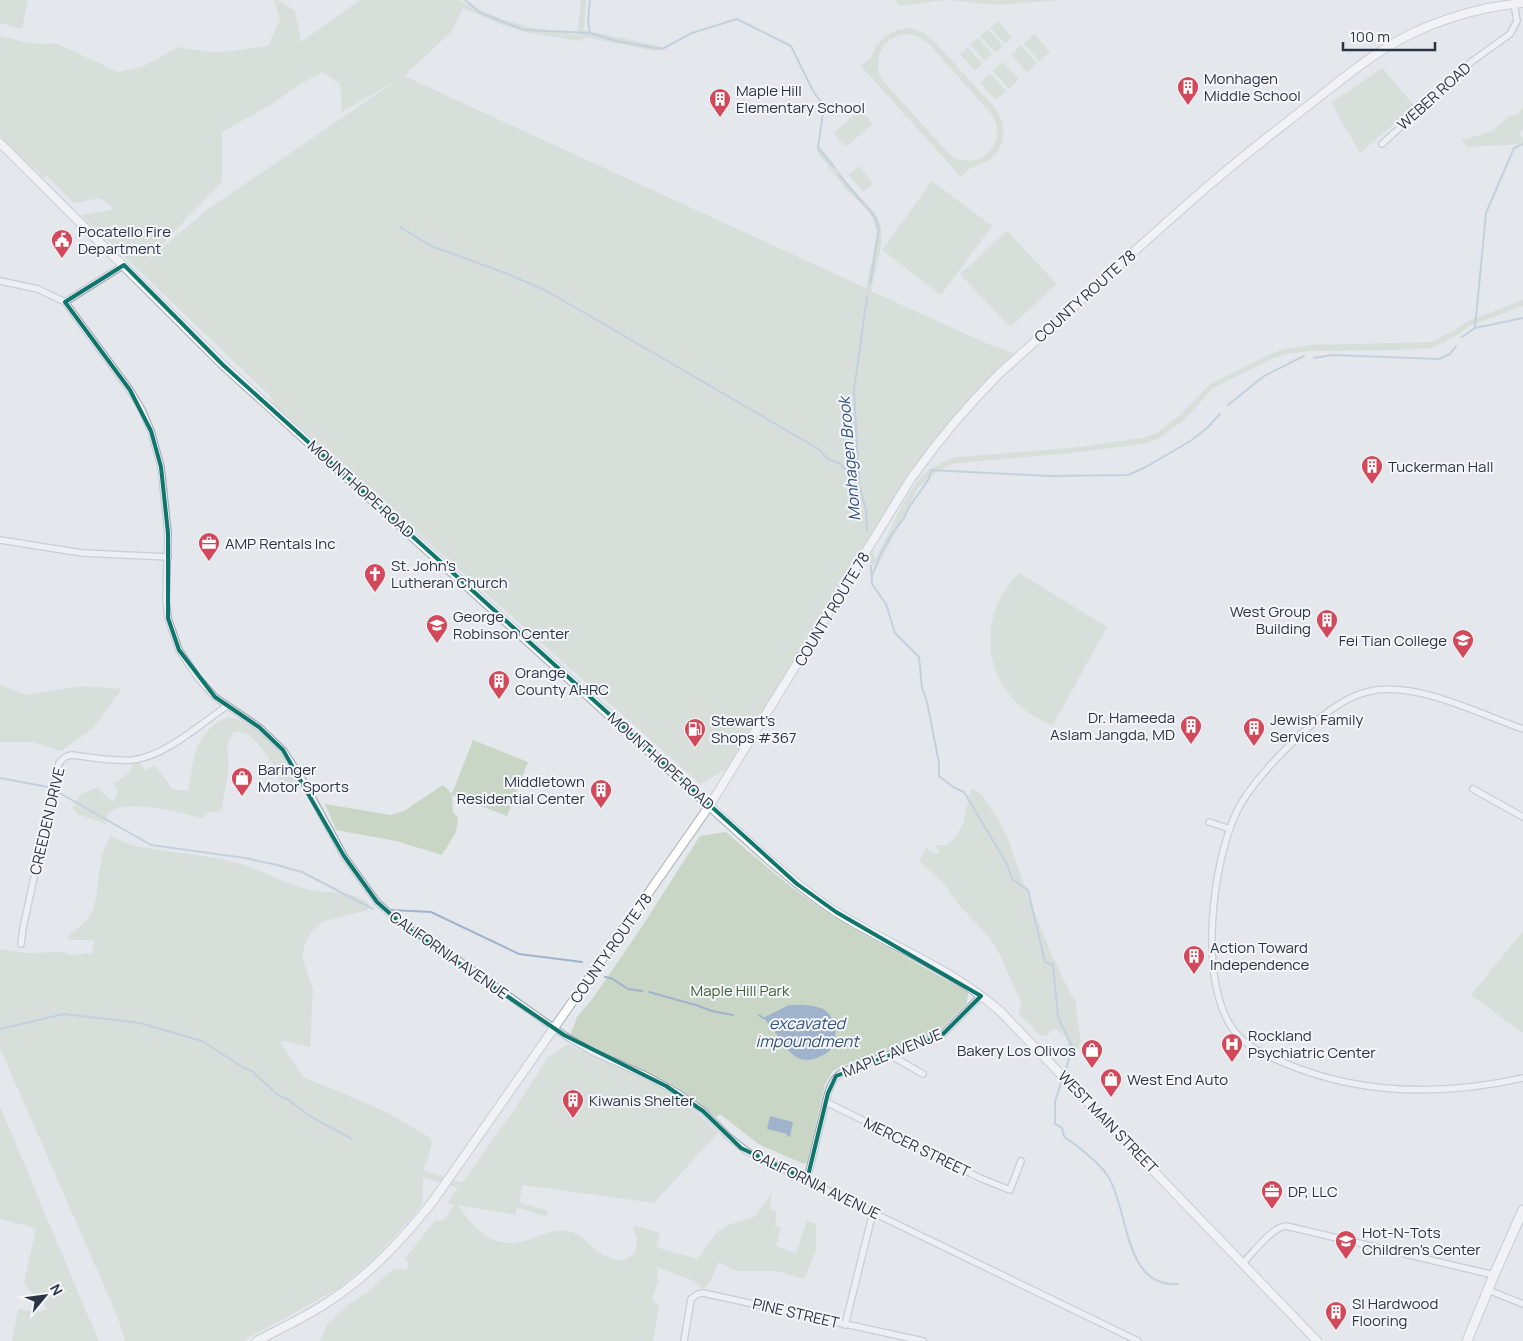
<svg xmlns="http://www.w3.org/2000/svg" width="1523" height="1341" font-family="Manrope,sans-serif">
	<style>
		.green { fill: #c9d6c5; fill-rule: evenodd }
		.water { fill: #9fb4cc }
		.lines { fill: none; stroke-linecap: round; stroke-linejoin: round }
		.stream { stroke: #9fb4cc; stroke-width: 2 }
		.street-casing { stroke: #a9aeb7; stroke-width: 8 }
		.secondary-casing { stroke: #a9aeb7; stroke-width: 10 }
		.primary-casing { stroke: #a3abb8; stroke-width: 11 }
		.street { stroke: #f7f8fa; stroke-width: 5.5 }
		.secondary { stroke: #fff; stroke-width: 8 }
		.primary { stroke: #fff; stroke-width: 9 }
		.marked { fill: none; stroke: #0f766e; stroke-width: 4; stroke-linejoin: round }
		.labels { text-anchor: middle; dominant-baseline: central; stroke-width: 4; stroke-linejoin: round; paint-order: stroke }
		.poi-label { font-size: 15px; fill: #2b3445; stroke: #f4f6f9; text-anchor: start }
		.street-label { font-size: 15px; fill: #2b3445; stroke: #f4f6f9 }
		.park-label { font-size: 15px; fill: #3f6138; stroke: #f4f6f9 }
		.water-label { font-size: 16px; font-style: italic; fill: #34527a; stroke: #f4f6f9 }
	</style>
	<rect width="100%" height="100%" fill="#e4e7ec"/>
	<g class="green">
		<polygon points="0,0 28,0 22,29 0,23"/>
		<path d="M274,0H277L295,11L301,42L360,0H458L504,20L529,27L577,35L581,0H586L584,30L668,48L654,51L586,37L579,41L529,33L502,25L463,8L451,32L404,76L866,288L877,234L874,222L869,212L845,188L817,152V144C829,156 838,170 848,184C861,200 881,211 882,234C882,248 874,276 871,291L988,344L1020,355L934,447L871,544L875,559C892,532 905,485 932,468C939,463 948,460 956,457L1071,448L1142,438L1155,434L1180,415L1210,384L1270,354L1284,349L1312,345L1431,342L1453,331L1468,321L1523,300V306L1470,326L1456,336L1432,348L1399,350L1312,351L1285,354L1272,359L1213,388L1184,420L1158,439L1143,444L1072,453L957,463L950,465L935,473L918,488L878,566L875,564L871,566L867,552L730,767L700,784L271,402V397L81,215L114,209L100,198L74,203L47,176L44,178L0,136V36L29,43L58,44L118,72L142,67L178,47L215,53L268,46L280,20ZM322,72L340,84L342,112L399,79L208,209L143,264L222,182V132L272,104L299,85Z"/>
		<polygon points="896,0 1060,0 998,5 946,0 899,6"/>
		<polygon points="998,21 1012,37 1005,44 990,28"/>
		<path d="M911,28L919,31L930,37L995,108C1008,125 1006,148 988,161C983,164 978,165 973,167C968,169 965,173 961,177L861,66L872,56L876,46L885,36L897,30ZM906,34L917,36L929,44L993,116C1008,146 978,173 950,155L883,81C870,61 883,36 906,34Z"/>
		<polygon points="988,29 1003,46 995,52 980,36"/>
		<polygon points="1034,34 1050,52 1039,61 1024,44"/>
		<polygon points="978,38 992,54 985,61 970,45"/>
		<polygon points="1021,45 1037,63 1027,72 1011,55"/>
		<polygon points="968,47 982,64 975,71 960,54"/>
		<polygon points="1003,62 1019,79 1009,89 993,71"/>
		<polygon points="1382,68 1415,106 1360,153 1331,103"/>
		<polygon points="990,73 1006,91 996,100 980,83"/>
		<polygon points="1523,107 1523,128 1519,135 1523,139 1523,144 1467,147 1461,140 1491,132 1509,116 1517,115"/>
		<polygon points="864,113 873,124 848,145 844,145 835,135 835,132 854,115"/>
		<polygon points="859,166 873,184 863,192 848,174"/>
		<polygon points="932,181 992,226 941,295 882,250"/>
		<polygon points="1007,231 1057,284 1010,327 960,274"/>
		<path d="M1019,573L1107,627L1053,725C986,701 969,623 1019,573Z"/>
		<polygon points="0,685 26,695 81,686 122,689 93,728 61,751 31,742 0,742"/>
		<path d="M230,717C266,726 285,759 303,788L281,783C275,767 254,727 234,732C221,748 231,757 228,774C226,786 223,799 221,811L208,813L203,818C183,814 125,797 109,813C106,816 106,821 106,824L77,814L73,808L80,795L97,787L113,802L118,790L113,784L130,772L132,765L139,762L145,770L155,766L173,789L188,791C191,778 192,761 197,748C202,735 216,719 230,717Z"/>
		<polygon points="473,740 528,762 507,816 452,795 453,813 458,817 456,832 442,855 396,841 336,830 325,804 391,815 404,811 443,785 452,794"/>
		<polygon points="971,788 981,794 997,817 1009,841 1028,896 1052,955 1070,993 1075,999 1081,1042 1077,1051 1071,1051 1065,1037 1055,1028 1047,1035 1040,1036 1033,1027 1018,1014 1022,1005 1001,957 990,938 958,904 943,883 919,861 927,848 935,854 939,853 936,845 947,845 956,836 963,823"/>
		<path d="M726,832C762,863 799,896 841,921C882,946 926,967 968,992L967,1003L940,1030L932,1034L840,1067L833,1071L825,1084L807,1162L804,1164L760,1145L720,1114L716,1117L678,1088L570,1036L577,1017L593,998L639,931L700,836Z"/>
		<path d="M111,836C132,848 150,848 174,852C197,855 219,858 242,864C265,871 286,885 310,890C332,894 355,889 371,906L368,910L322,922L312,931L305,944L302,957L313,990L310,1047L283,1041L280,1042C286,1055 299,1064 302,1077L338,1091L388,1113L429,1137L432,1141L427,1162L423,1170L462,1183L514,1110L548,1057L568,1044L660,1087L694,1110L718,1133L654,1203L523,1185L519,1202L546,1210L548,1213L547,1215L544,1216L517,1207L515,1215L457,1205C478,1233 497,1253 533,1238C543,1234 556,1229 567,1231C581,1233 587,1243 598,1252C606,1257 614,1259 623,1261L635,1253L637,1241L633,1226H636L660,1233L656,1247L697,1259L718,1231L728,1225L754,1217L772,1192L770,1209L777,1212L775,1225L781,1228L776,1246L796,1253L807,1221L816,1224V1250L804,1279L777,1271H736L719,1262L711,1280L703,1289L694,1281L657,1267L658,1281L652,1299L659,1306L653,1341H320L326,1326L349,1304L368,1292L393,1269L406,1270L409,1264L405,1259L435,1220L443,1221L454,1205L448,1203L458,1188L423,1177L422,1205L400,1231L373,1260L339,1288L305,1307L243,1341H125L118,1318L0,1048V949L27,953L62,952L71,955L92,953L94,941L67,939C74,928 89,923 93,910C101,885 96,859 111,836Z"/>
		<polygon points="1523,931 1523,1033 1471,995"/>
		<polygon points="0,1106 88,1316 99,1341 12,1341 18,1309 38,1312 48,1309 24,1284 36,1228 0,1219"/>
	</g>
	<g class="water">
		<path d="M789,1005C800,1005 813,1004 823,1009C835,1015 839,1036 832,1047C829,1053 823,1055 817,1058C811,1060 804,1061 798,1058C780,1048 777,1029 763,1018Z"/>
		<polygon points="770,1116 793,1122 790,1137 787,1136 787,1134 767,1129"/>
	</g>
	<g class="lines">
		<g class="stream">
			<polyline points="465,0 481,13 524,30 590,33"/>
			<polyline points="590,0 588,22 590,33 616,41 662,49 692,33 737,19 791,46 813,91 824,106 818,148 834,167"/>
			<polyline points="839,175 875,217 879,229 870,284"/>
			<polyline points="400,227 431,246 505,273 545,290 817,448 828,459 841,464 844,469 853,468 859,473"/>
			<polyline points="867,297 854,390 859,484 866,510 867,531"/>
			<polyline points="1475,328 1486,213 1514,148 1523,144"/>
			<polyline points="1462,337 1475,328 1523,318"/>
			<polyline points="1314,358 1332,355 1439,359 1450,354 1456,346"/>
			<polyline points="1228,405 1264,376 1304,356"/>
			<polyline points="871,566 872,584 886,604 895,633 919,657 922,688 927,702 939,763 939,776 953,787 964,792 1007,864 1012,879 1028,890 1045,962 1053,965 1058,1017 1072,1046 1066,1070"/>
			<polyline points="872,576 881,553 890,537 904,518 909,507 929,479 931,470 1050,476 1128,475 1146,467 1192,440 1208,427 1220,414"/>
			<polyline points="0,778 48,787"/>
			<polyline points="56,791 151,845 245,858 273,864 302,872 373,909"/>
			<polyline points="391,910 431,912 519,954 582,962"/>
			<polyline points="605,977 611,978 628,989 642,991"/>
			<polyline points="649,992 696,1005 712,1011 733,1015"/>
			<polyline points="759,1015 763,1018"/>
			<polyline points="0,1029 64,1014 140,1023 202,1041 244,1068 252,1071 278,1095 289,1100 308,1115 352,1139"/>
			<path d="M1061,1083L1055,1102V1124L1062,1128C1063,1131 1063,1134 1064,1136C1066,1139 1073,1143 1076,1145C1088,1155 1101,1165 1109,1178C1129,1212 1124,1288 1178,1284"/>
		</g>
		<g class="street-casing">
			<g id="street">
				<polyline points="1382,144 1471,62 1510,34 1517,21 1514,4"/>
				<polyline points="0,281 38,289 65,302 130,390 142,410 151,431 161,467 168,533 166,601 168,618 179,650 198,678 215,697 259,727 283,750 301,777 344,856 377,902 403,925 447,952 564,1035 593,1052 645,1075 678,1093 703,1111 730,1138 748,1152 1138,1341"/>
				<polyline points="65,302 124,265"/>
				<polyline points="0,540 82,553 168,557"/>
				<path d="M1523,729C1480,714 1422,684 1376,690C1364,692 1353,696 1343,702C1310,721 1254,777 1237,811C1212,863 1197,984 1235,1032C1247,1047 1265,1055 1282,1062C1359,1095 1443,1096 1523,1078"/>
				<polyline points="1473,789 1523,817"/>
				<polyline points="1209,822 1230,829"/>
				<path d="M21,944L23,928L59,763L65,757L71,755C90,757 113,762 133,760C166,756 200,724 227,706"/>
				<polyline points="890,1055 923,1074"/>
				<polyline points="826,1102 980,1178 1010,1190 1021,1161"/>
				<path d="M807,1180L828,1093C832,1080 837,1074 849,1069L942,1035L981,996"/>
				<path d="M1242,1264C1253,1253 1272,1227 1286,1226L1494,1275"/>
				<polyline points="1488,1290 1523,1304"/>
				<polyline points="845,1325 873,1212"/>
				<polyline points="684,1341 691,1299 698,1294 703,1293 923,1341"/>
			</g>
		</g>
		<g class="secondary-casing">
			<g id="secondary">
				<path d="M0,143L223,365L769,860C791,878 812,897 836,912C890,946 951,968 1000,1011L1317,1341"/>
				<path d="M257,1341C281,1328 306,1317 328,1302C370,1275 403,1239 433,1201L710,805L910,480C937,442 966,407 999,374C1066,314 1131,253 1199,194C1230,166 1263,141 1296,115C1337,84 1376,48 1424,28C1455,15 1489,6 1523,3"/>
			</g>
		</g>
		<g class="primary-casing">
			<polyline id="primary" points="1467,1341 1494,1275 1523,1210"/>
		</g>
		<use href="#street" class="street"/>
		<use href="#secondary" class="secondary"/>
		<use href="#primary" class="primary"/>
	</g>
	<path d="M0 0H1523V1341H0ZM124,265L223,365L797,884L836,912L981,996L942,1035L836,1076L828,1093L807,1180L741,1148L703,1111L666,1086L564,1035L403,925L377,902L344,856L283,750L259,727L215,697L179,650L168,618V533L161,467L151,431L130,390L65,302Z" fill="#e4e7ec" fill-opacity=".55" fill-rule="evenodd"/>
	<path class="marked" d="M124,265L223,365L797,884L836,912L981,996L942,1035L836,1076L828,1093L807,1180L741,1148L703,1111L666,1086L564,1035L403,925L377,902L344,856L283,750L259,727L215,697L179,650L168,618V533L161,467L151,431L130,390L65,302Z"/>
	<defs>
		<g id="building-pin" transform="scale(1.125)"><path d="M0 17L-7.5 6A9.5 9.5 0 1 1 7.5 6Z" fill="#d1495b" stroke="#f4f6f9"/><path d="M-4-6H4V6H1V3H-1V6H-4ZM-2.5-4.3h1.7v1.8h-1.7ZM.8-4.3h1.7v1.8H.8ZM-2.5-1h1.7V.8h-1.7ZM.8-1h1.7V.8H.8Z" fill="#fff"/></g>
		<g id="civic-pin" transform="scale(1.125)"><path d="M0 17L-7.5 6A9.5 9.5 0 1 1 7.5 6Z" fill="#d1495b" stroke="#f4f6f9"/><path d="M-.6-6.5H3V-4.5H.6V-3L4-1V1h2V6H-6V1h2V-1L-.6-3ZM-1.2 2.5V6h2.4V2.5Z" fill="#fff"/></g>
		<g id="office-pin" transform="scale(1.125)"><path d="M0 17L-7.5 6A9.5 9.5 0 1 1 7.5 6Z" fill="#d1495b" stroke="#f4f6f9"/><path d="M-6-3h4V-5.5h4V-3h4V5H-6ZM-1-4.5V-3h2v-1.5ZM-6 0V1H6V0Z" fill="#fff"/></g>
		<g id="church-pin" transform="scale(1.125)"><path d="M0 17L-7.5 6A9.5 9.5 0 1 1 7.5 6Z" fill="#d1495b" stroke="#f4f6f9"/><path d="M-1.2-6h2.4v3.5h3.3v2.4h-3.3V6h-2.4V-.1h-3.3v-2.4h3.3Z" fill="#fff"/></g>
		<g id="school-pin" transform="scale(1.125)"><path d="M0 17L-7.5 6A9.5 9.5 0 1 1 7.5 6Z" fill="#d1495b" stroke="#f4f6f9"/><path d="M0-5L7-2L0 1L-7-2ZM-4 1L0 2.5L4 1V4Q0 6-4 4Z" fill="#fff"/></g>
		<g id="university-pin" transform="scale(1.125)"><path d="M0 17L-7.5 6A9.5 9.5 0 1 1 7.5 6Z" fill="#d1495b" stroke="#f4f6f9"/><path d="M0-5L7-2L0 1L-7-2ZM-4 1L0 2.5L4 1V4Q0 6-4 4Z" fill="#fff"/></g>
		<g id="fuel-pin" transform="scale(1.125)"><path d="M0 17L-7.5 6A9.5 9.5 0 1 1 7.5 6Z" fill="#d1495b" stroke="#f4f6f9"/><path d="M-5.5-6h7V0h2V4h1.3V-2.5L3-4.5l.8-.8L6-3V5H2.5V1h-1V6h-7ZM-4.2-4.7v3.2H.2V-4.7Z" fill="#fff"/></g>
		<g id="shop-pin" transform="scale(1.125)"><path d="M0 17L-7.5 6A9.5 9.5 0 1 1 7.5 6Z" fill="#d1495b" stroke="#f4f6f9"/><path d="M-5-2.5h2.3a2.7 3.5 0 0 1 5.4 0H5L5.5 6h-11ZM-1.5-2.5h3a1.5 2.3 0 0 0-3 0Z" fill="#fff"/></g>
		<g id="hospital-pin" transform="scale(1.125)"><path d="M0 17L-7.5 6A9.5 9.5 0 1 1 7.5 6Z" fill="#d1495b" stroke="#f4f6f9"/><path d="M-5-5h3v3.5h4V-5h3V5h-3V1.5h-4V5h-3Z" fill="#fff"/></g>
	</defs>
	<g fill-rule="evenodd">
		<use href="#building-pin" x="1188" y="87"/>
		<use href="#building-pin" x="720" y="99"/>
		<use href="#civic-pin" x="62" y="240"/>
		<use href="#building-pin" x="1372" y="466"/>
		<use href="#office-pin" x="209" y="543"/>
		<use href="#church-pin" x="375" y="574"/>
		<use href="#building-pin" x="1327" y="620"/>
		<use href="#school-pin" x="437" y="625"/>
		<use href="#university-pin" x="1463" y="640"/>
		<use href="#building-pin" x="499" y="681"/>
		<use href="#building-pin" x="1191" y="726"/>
		<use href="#building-pin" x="1254" y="728"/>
		<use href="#fuel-pin" x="695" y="729"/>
		<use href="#shop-pin" x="242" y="778"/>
		<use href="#building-pin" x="601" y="790"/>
		<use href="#building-pin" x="1194" y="956"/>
		<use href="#hospital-pin" x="1232" y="1044"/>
		<use href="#shop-pin" x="1092" y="1050"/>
		<use href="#shop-pin" x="1111" y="1079"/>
		<use href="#building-pin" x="573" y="1100"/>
		<use href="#office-pin" x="1272" y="1191"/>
		<use href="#school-pin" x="1346" y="1241"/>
		<use href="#building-pin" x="1336" y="1312"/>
	</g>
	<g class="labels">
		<g class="poi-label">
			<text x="1204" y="78">Monhagen<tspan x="1204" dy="17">Middle School</tspan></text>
			<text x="736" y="90">Maple Hill<tspan x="736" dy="17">Elementary School</tspan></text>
			<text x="78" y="231">Pocatello Fire<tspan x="78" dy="17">Department</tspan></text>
			<text x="1388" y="466">Tuckerman Hall</text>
			<text x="225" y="543">AMP Rentals Inc</text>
			<text x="391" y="565">St. John's<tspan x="391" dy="17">Lutheran Church</tspan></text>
			<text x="1311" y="611" text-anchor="end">West Group<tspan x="1311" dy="17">Building</tspan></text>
			<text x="453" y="616">George<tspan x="453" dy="17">Robinson Center</tspan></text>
			<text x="1447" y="640" text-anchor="end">Fei Tian College</text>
			<text x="515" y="672">Orange<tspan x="515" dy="17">County AHRC</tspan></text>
			<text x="1175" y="717" text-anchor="end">Dr. Hameeda<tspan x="1175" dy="17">Aslam Jangda, MD</tspan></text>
			<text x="1270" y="719">Jewish Family<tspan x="1270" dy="17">Services</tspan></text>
			<text x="711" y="720">Stewart's<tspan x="711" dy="17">Shops #367</tspan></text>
			<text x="258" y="769">Baringer<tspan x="258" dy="17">Motor Sports</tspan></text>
			<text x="585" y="781" text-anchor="end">Middletown<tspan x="585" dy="17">Residential Center</tspan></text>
			<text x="1210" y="947">Action Toward<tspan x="1210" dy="17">Independence</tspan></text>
			<text x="1248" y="1035">Rockland<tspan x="1248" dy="17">Psychiatric Center</tspan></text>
			<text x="1076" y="1050" text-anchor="end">Bakery Los Olivos</text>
			<text x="1127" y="1079">West End Auto</text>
			<text x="589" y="1100">Kiwanis Shelter</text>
			<text x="1288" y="1191">DP, LLC</text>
			<text x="1362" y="1232">Hot-N-Tots<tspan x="1362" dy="17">Children’s Center</tspan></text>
			<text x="1352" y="1303">Sl Hardwood<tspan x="1352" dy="17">Flooring</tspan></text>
		</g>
		<g class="street-label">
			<text transform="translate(1434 96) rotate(-42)">WEBER ROAD</text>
			<text transform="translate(1085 296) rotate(-42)">COUNTY ROUTE 78</text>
			<text transform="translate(361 489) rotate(42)">MOUNT HOPE ROAD</text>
			<text transform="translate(832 609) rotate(-59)">COUNTY ROUTE 78</text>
			<text transform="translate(661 761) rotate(42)">MOUNT HOPE ROAD</text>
			<text transform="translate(47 821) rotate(-77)">CREEDEN DRIVE</text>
			<text transform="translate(611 948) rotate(-55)">COUNTY ROUTE 78</text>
			<text transform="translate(449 955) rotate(35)">CALIFORNIA AVENUE</text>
			<text transform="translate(892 1053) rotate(-22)">MAPLE AVENUE</text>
			<text transform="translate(1108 1122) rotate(46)">WEST MAIN STREET</text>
			<text transform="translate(917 1147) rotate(26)">MERCER STREET</text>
			<text transform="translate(816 1184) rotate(26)">CALIFORNIA AVENUE</text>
			<text transform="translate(796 1313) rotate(13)">PINE STREET</text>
		</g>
		<g class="park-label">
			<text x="740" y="990">Maple Hill Park</text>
		</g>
		<g class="water-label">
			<text transform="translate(849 459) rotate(-95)">Monhagen Brook</text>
			<text x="807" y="1023">excavated<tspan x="807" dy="18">impoundment</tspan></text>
		</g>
	</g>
	<g transform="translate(45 1296) rotate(61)" stroke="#f4f6f9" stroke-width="4" paint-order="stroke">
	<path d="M0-4L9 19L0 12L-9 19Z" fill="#2b3445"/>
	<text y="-8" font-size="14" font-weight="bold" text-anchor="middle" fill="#2b3445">N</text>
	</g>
	<path d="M1343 42v8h92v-8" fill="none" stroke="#2b3445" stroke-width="2.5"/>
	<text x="1350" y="42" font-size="15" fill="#2b3445" stroke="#f4f6f9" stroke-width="4" paint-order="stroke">100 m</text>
</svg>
